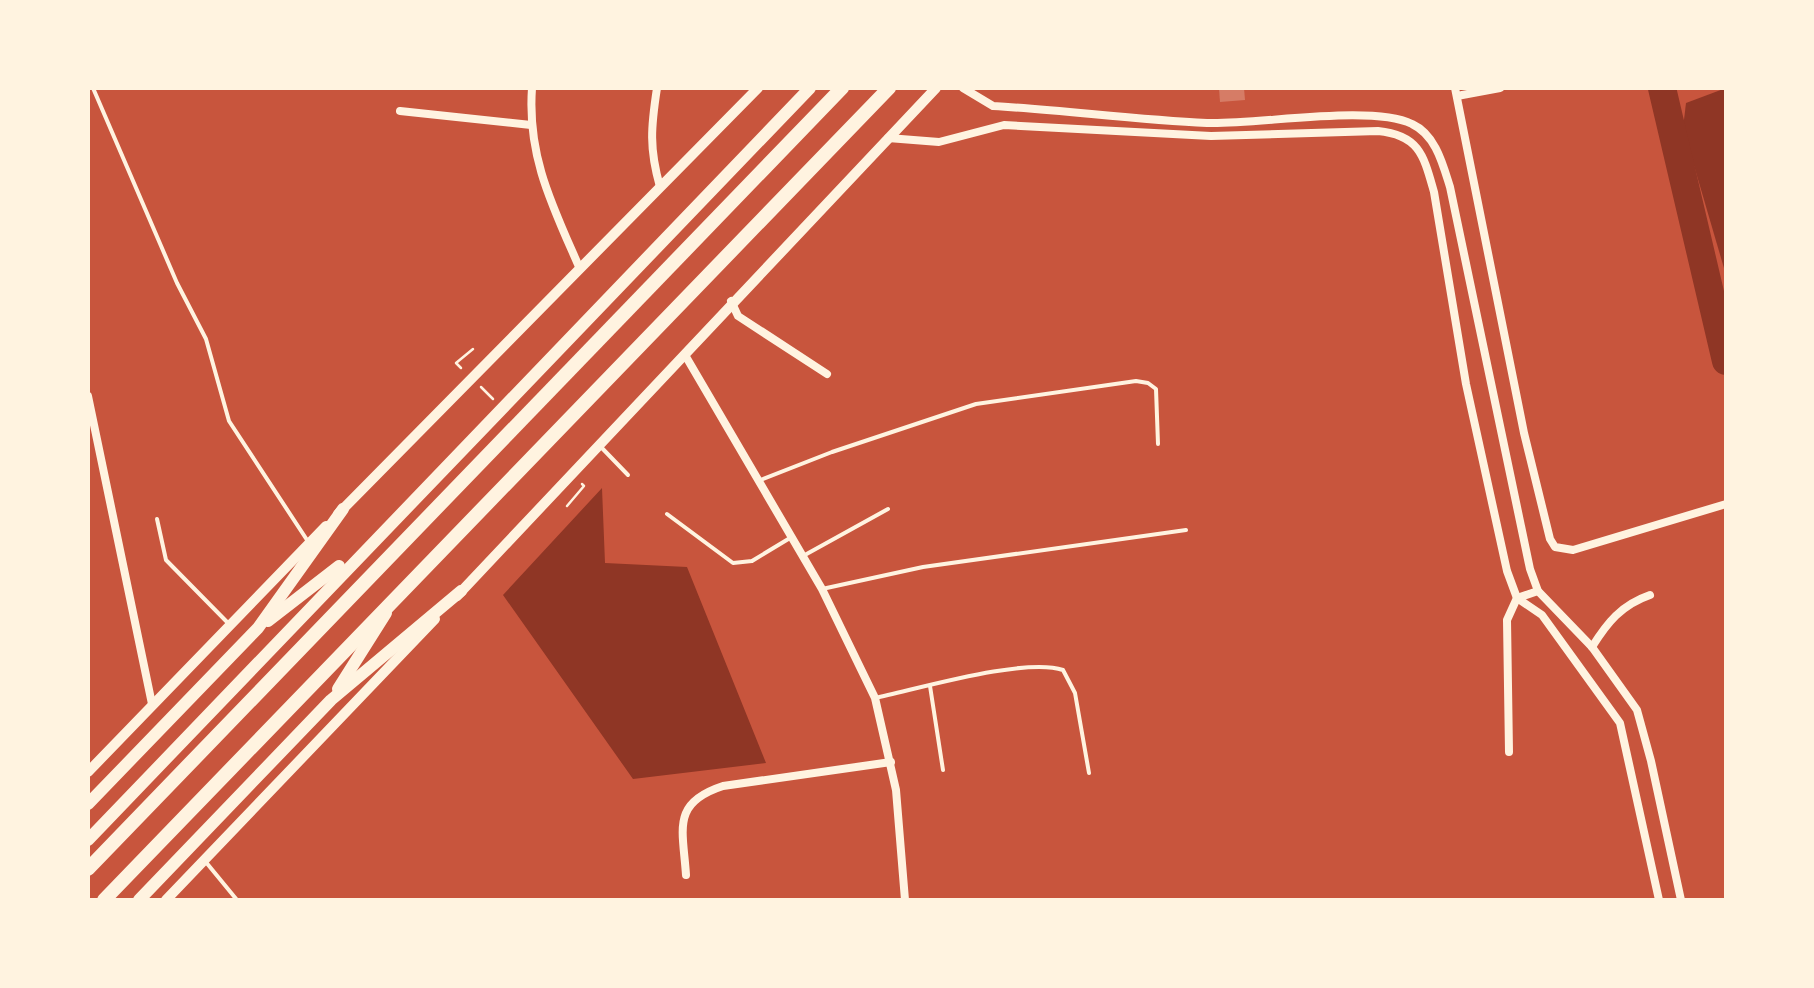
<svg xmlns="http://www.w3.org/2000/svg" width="1814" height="988" font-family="'DejaVu Sans',sans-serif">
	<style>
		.water { fill: #8f3625 }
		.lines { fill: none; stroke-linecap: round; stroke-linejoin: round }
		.river { stroke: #8f3625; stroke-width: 28 }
		.building { fill: #d67c66 }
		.path { stroke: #fff3e0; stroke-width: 2.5 }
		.service { stroke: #fff3e0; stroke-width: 4 }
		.minor { stroke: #fff3e0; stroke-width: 8 }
		.secondary { stroke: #fff3e0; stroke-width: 10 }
		.trunk { stroke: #fff3e0; stroke-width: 12 }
		.motorway { stroke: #fff3e0; stroke-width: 14 }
	</style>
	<rect width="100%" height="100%" fill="#c8553d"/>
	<g class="water">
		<polygon points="1726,88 1726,275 1683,128 1686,103"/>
		<polygon points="602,488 605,563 687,567 766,763 633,779 503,595"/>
	</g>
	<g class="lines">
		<polyline class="river" points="1662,88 1726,361"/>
	</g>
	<polygon class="building" points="1219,88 1244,88 1245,100 1220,102"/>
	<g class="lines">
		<g class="path">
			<polyline points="461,368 456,363 473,349"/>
			<polyline points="481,387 493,399"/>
			<polyline points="567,506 584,486 582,484"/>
		</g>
		<g class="service">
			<polyline points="93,88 177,283 206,339 229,421 309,543"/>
			<polyline points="600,446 628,475"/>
			<polyline points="758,481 832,452 976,404 1136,381 1148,383 1156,389 1158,444"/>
			<polyline points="667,514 733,563 752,561 790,538"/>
			<polyline points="157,519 166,560 228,623"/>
			<polyline points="803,556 888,509"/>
			<polyline points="822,589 923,567 1186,530"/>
			<polyline points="930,686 943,770"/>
			<path d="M875,698C918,689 1025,657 1063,670L1075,693L1089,773"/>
			<polyline points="205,861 237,900"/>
		</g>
		<g class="minor">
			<path d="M532,88C527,157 553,207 580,269"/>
			<path d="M657,88C651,127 649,148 660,187"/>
			<path d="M963,88L993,106C1064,110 1136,120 1207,123C1257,125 1371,104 1412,124C1436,135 1443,165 1450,187L1530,569L1538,591L1592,647L1637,710L1651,761L1681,900"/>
			<polyline points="1455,88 1524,433 1550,539 1555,547 1573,550 1726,504"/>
			<polyline points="1457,96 1500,88"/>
			<polyline points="400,111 531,125"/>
			<path d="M888,138L939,142L1004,125L1211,136L1378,131C1420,135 1424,157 1434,192L1466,384L1507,571L1517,598L1542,615L1620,723L1659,900"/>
			<polyline points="731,301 738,316 827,374"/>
			<polyline points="685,355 822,589 875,698 896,790 905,900"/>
			<polyline points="88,396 152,704"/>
			<path d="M1592,647C1607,623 1621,605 1650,595"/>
			<polyline points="1509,752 1507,620 1517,598 1538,591"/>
			<path d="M686,875C683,829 671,803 723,786L891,762"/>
		</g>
		<g class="secondary">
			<polyline points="338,514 758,88"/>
			<polyline points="457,596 936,88"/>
			<polyline points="88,772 326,526"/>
			<polyline points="166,900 435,619"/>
		</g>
		<g class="trunk">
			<polyline points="268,621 339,566"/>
			<polyline points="338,689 386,613"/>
			<polyline points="88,804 258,628 343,509"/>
			<polyline points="88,840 810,88"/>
			<polyline points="139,900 331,700 461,591"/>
		</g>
		<g class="motorway">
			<polyline points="88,869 842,88"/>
			<polyline points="104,900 889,88"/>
		</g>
	</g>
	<rect width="1814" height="988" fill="none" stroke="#fff3e0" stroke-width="180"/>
</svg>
